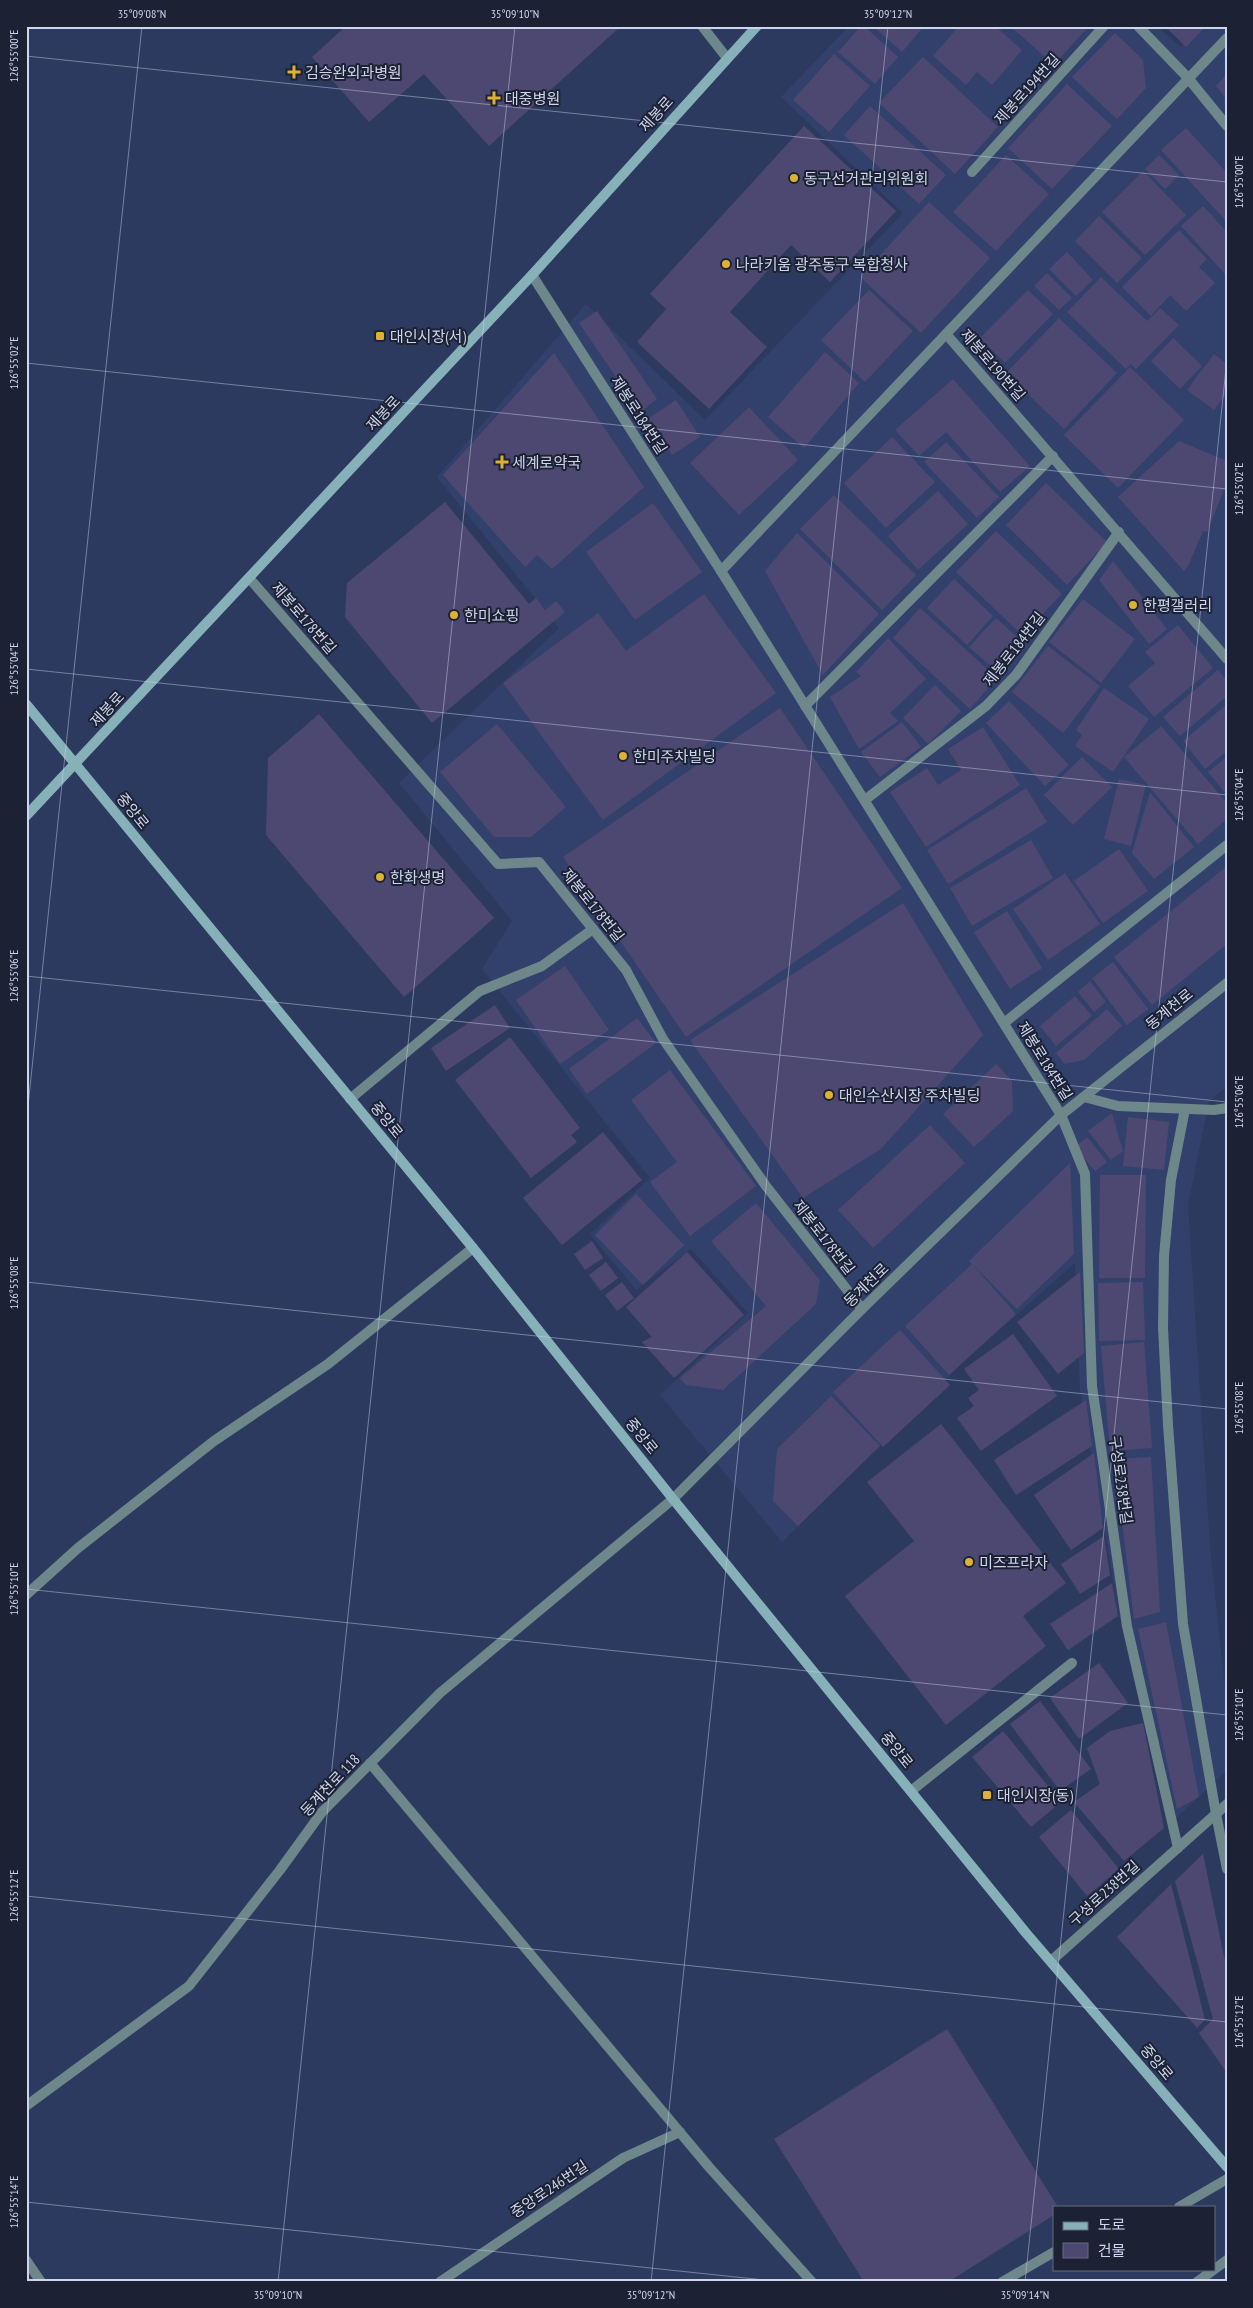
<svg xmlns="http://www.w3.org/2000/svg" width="1253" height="2308" font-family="'PT Sans Narrow','Noto Sans KR',sans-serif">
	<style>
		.built { fill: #32406c }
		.building { fill: #4d4871 }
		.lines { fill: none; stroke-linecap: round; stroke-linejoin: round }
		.lane { stroke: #6d878b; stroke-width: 10 }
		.street { stroke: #6d878b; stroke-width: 10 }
		.secondary { stroke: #87b1b8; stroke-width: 10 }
		.ticks { fill: none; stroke: #cdd6ee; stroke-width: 1; stroke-opacity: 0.45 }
		.poi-dot { fill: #ddb133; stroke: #1c2233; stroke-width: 2 }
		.labels { text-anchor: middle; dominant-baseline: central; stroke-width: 4; stroke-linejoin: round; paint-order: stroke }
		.poi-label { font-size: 15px; fill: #cdd6ee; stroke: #1c2233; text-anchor: start }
		.street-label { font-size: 15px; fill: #cdd6ee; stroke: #1c2233 }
		.neatline { fill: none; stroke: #cdd6ee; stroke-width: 2 }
		.ticks-label { font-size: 12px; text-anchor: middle; fill: #cdd6ee }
	</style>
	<rect width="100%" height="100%" fill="#2d3a5f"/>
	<polygon class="built" points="849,26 1157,26 1180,47 1200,26 1227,26 1227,1087 1209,1101 1188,1205 1210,1546 1227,1710 1227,1770 1168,1826 1122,1630 1080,1391 1075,1263 975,1351 782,1542 660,1395 748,1313 691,1249 636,1290 590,1234 650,1178 482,969 512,921 399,783 559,628 437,477 586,304 705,420 903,213 781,97"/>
	<g class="building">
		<polygon points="346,26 621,26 489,146 424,74 369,122 312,57"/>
		<polygon points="861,26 864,26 898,57 875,84 838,52"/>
		<polygon points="873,26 924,26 902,52"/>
		<polygon points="959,26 995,26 1022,50 992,85 977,72 966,85 933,56"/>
		<polygon points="1010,26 1089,26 1054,65"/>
		<polygon points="1165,26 1206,26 1186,47"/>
		<polygon points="1115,33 1143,60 1146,88 1117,119 1072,77"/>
		<polygon points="834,54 870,86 829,132 793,100"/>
		<polygon points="923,57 998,127 955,174 879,103"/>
		<polygon points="1227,74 1227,100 1216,86"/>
		<polygon points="1067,84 1112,126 1052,189 1008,148"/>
		<polygon points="870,106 946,175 919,204 844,135"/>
		<polygon points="804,126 896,211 830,282 791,245 730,312 767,347 709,409 637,342 666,309 650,294"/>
		<polygon points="1186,128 1227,173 1227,222 1161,150"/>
		<polygon points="1006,155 1049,194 996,251 953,212"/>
		<polygon points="1159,155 1179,175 1165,189 1145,169"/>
		<polygon points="1143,171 1186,215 1145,255 1102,212"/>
		<polygon points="929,202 990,258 921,333 860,277"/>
		<polygon points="1203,206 1227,232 1227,276 1181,226"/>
		<polygon points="1099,216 1142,258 1117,283 1075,241"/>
		<polygon points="1179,230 1207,259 1199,267 1215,283 1186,311 1170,295 1151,316 1122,287"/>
		<polygon points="1067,252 1093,280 1076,296 1049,269"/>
		<polygon points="1047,273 1072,298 1059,310 1034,286"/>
		<polygon points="1101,277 1147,321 1160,308 1179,325 1136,369 1131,364 1126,369 1067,312"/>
		<polygon points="869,290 913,331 865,382 821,340"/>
		<polygon points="1028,290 1053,314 1005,363 980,338"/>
		<polygon points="597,311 657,399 640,412 579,323"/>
		<polygon points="1059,318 1117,373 1064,429 1006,373"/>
		<polygon points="1173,338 1202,366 1180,389 1151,361"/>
		<polygon points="825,352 859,383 804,448 768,417"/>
		<polygon points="554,353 644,487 552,569 537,555 525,567 443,475"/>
		<polygon points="1214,354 1227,364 1227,393 1214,410 1187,390"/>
		<polygon points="1130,367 1184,420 1118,488 1064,435"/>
		<polygon points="953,379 1030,466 1000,492 946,432 919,456 895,430"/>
		<polygon points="676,400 700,437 672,455 649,418"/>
		<polygon points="749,407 798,460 739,515 690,463"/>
		<polygon points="892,437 935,482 886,528 844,483"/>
		<polygon points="1179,441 1227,461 1227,482 1207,532 1203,531 1188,566 1184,571 1118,497"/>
		<polygon points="946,442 999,497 977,518 924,462"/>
		<polygon points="1046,483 1107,542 1067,585 1006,525"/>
		<polygon points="938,491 968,524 918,570 888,536"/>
		<polygon points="834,495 916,575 882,610 800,529"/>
		<polygon points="445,502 529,604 536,598 545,610 556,601 565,612 432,723 345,617 347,583"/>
		<polygon points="653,503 702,572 635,620 586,552"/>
		<polygon points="996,531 1062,594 1022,635 956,572"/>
		<polygon points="797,533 879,614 823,675 765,571"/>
		<polygon points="1113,561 1167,629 1149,644 1099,580"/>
		<polygon points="954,579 993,616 967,645 927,608"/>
		<polygon points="704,594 776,693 603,820 503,683 598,613 626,651"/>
		<polygon points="1083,599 1135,639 1101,683 1049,642"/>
		<polygon points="920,608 997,678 970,709 893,638"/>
		<polygon points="996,618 1027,646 1001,675 969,647"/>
		<polygon points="1178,625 1213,668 1154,717 1128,686 1155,663 1145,652"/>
		<polygon points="888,638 926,679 890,713 898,721 859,749 830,697 861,676 856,672"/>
		<polygon points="1048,646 1100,686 1063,733 1012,692"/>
		<polygon points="1218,670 1227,681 1227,696 1180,736 1163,717"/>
		<polygon points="935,685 961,711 928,744 903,718"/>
		<polygon points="1104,688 1149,719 1113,772 1075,746 1082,735 1076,730"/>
		<polygon points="1009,701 1069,765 1045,786 986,723"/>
		<polygon points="1227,704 1227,751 1205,769 1183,741"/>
		<polygon points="780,708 902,888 686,1037 563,857"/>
		<polygon points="319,714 494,918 404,997 266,835 268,758"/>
		<polygon points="902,722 921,747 880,777 861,752"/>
		<polygon points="497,724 566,807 531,837 494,837 440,772"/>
		<polygon points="1161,726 1227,803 1227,819 1198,844 1124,757"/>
		<polygon points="983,727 1020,785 926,847 890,792 927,768 938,785 961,770 948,749"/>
		<polygon points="1082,757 1112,787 1073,825 1044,795"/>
		<polygon points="1227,757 1227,795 1208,772"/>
		<polygon points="1119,779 1146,785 1131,846 1104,839"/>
		<polygon points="1026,788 1047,822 948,884 927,850"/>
		<polygon points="1150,792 1194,847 1154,879 1132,853"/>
		<polygon points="1031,840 1053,878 972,926 950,888"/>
		<polygon points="1119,849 1148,891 1103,923 1074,881"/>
		<polygon points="1227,866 1227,944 1152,1005 1114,957"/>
		<polygon points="1065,873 1100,924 1048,960 1013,909"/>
		<polygon points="903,903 983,1035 881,1149 803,1198 690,1040"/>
		<polygon points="1007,911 1042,968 1010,989 974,932"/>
		<polygon points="1113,962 1148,1009 1127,1025 1092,978"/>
		<polygon points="565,966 609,1030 560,1064 516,1000"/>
		<polygon points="1090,981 1106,1002 1094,1012 1078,992"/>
		<polygon points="1075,996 1092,1016 1056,1046 1040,1026"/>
		<polygon points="495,1005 510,1028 446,1071 431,1048"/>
		<polygon points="1107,1009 1122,1026 1084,1060 1065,1064 1056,1053"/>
		<polygon points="637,1018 656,1043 587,1094 569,1069"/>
		<polygon points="510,1037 580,1128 571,1135 577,1142 531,1178 455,1080"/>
		<polygon points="996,1064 1012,1081 1013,1111 974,1147 943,1114"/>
		<polygon points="670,1070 756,1186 690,1236 650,1182 677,1162 631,1100"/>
		<polygon points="1112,1113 1123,1151 1111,1160 1088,1131"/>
		<polygon points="1128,1117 1169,1122 1164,1170 1123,1166"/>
		<polygon points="930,1125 965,1163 873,1248 838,1210"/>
		<polygon points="603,1132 642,1180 562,1245 523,1198"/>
		<polygon points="1087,1137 1107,1162 1095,1171 1075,1147"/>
		<polygon points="1070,1163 1074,1254 1017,1309 969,1261"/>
		<polygon points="1100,1175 1146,1175 1145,1278 1099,1278"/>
		<polygon points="636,1194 684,1245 643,1285 595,1235"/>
		<polygon points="756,1203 820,1280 816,1304 723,1390 686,1385 680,1378 766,1306 711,1241"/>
		<polygon points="592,1241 603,1258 585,1270 574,1254"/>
		<polygon points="687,1252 744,1315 674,1378 642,1342 652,1337 626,1307"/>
		<polygon points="606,1262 618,1278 601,1291 589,1275"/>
		<polygon points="972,1264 1016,1314 949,1375 905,1326"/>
		<polygon points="1080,1272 1084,1353 1058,1374 1017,1322"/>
		<polygon points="622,1282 634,1298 617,1311 605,1295"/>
		<polygon points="1143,1282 1145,1340 1099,1341 1098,1283"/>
		<polygon points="900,1330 950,1385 883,1447 833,1392"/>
		<polygon points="1013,1334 1057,1396 981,1451 957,1418 974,1406 968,1398 979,1390 964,1369"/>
		<polygon points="1144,1342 1152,1448 1110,1451 1101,1346"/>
		<polygon points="831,1396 880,1446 798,1526 773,1501 777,1449"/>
		<polygon points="1086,1400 1092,1446 1016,1495 994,1460"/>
		<polygon points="941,1424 1066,1583 1023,1616 1046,1646 946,1725 845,1596 914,1541 867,1482"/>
		<polygon points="1094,1453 1103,1528 1071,1550 1034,1495"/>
		<polygon points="1151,1457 1160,1612 1134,1619 1114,1459"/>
		<polygon points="1104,1536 1110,1575 1080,1594 1061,1564"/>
		<polygon points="1112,1583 1118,1616 1068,1650 1050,1624"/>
		<polygon points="1166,1622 1199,1797 1177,1809 1138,1629"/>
		<polygon points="1099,1663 1128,1703 1079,1739 1050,1698"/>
		<polygon points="1040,1701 1091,1769 1060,1791 1010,1724"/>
		<polygon points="1143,1723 1164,1828 1124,1861 1074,1802 1100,1784 1087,1748 1110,1731"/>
		<polygon points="1003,1731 1061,1802 1031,1827 972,1757"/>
		<polygon points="1071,1810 1119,1869 1087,1896 1039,1837"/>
		<polygon points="1203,1854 1227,1971 1227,2073 1199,2033 1213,2019 1175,1881"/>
		<polygon points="1171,1884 1205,2020 1197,2028 1117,1937"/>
		<polygon points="947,2029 1058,2207 1054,2207 1054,2215 948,2282 864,2282 774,2139"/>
	</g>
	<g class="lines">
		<g class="lane">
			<polyline points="702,26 727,58"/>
			<polyline points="972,172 1104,26"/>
			<polyline points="805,706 1053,456"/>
			<polyline points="865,800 986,706 1016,675 1119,532"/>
			<polyline points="350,1099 480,991 542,966 593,929"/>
			<polyline points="1061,1115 1085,1174 1092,1386 1127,1626 1178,1848"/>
			<polyline points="26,1595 78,1548 214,1441 328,1364 473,1248"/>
			<polyline points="370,1763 709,2167 812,2282"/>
			<polyline points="911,1791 1072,1663"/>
			<polyline points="1216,1814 1227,1869"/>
			<polyline points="1179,2207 1227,2179"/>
			<polyline points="1002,2282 1054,2252"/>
		</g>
		<g class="street">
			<polyline points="1138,26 1188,78 1227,126"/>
			<polyline points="532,275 721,571 1061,1115"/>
			<polyline points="947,335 1227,659"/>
			<polyline points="721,571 1227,38"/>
			<polyline points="250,579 498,864 539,862 626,970 663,1039 766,1186 862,1309"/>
			<polyline points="1004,1023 1227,845"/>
			<polyline points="1084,1097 1118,1106 1214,1110 1227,1108"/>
			<polyline points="1185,1109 1171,1180 1164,1256 1163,1328 1168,1425 1183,1624 1216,1814"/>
			<polyline points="1051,1961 1227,1804"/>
			<polyline points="26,2106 189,1986 280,1870 322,1812 440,1693 673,1499 862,1309 1061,1115 1227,983"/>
			<polyline points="26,2260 41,2282"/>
			<polyline points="440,2282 623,2158 680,2132"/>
			<polyline points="1197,2282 1227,2260"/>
		</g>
		<g class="secondary">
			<polyline points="26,704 473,1248 673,1499 1026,1933 1227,2167"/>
			<polyline points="26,816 532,275 757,26"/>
		</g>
	</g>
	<path class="ticks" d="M26,56L1227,182M26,363L1227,489M26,669L1227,795M26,976L1227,1102M26,1125L142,26M26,1282L1227,1409M26,1589L1227,1715M26,1896L1227,2022M26,2202L783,2282M278,2282L515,26M651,2282L888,26M1025,2282L1227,359"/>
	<g class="poi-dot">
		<path d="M291.5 64.5h5v5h5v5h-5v5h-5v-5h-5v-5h5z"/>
		<path d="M491.5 90.5h5v5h5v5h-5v5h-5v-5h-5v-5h5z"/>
		<circle cx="794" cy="178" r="5"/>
		<circle cx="726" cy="264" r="5"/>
		<rect x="375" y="331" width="10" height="10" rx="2.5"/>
		<path d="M499.5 454.5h5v5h5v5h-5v5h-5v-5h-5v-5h5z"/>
		<circle cx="1133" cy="605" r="5"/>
		<circle cx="454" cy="615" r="5"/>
		<circle cx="623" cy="756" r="5"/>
		<circle cx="380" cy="877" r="5"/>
		<circle cx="829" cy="1095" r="5"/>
		<circle cx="969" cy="1562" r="5"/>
		<rect x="982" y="1790" width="10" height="10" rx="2.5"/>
	</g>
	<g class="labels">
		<g class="poi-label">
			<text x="305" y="72">김승완외과병원</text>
			<text x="505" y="98">대중병원</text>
			<text x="804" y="178">동구선거관리위원회</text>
			<text x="736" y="264">나라키움 광주동구 복합청사</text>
			<text x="390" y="336">대인시장(서)</text>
			<text x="512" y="462">세계로약국</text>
			<text x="1143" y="605">한평갤러리</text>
			<text x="464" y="615">한미쇼핑</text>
			<text x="633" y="756">한미주차빌딩</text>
			<text x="390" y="877">한화생명</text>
			<text x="839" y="1095">대인수산시장 주차빌딩</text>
			<text x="979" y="1562">미즈프라자</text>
			<text x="997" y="1795">대인시장(동)</text>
		</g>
		<g class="street-label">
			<text transform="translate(1027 89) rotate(-48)">제봉로194번길</text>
			<text transform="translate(656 114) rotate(-48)">제봉로</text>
			<text transform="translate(993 365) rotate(49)">제봉로190번길</text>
			<text transform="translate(383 413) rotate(-47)">제봉로</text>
			<text transform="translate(639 415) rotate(57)">제봉로184번길</text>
			<text transform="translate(304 618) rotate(49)">제봉로178번길</text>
			<text transform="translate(1014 649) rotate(-52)">제봉로184번길</text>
			<text transform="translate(107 709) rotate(-47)">제봉로</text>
			<text transform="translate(133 811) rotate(51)">중앙로</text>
			<text transform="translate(593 905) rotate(51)">제봉로178번길</text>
			<text transform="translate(1169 1009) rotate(-39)">동계천로</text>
			<text transform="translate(1045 1061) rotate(58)">제봉로184번길</text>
			<text transform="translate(387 1120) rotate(51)">중앙로</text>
			<text transform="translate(824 1237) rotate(52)">제봉로178번길</text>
			<text transform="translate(866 1285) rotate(-44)">동계천로</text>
			<text transform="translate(642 1436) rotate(51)">중앙로</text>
			<text transform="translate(1121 1480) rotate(82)">구성로238번길</text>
			<text transform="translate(897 1750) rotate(51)">중앙로</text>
			<text transform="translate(330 1785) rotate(-47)">동계천로 118</text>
			<text transform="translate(1104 1893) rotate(-42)">구성로238번길</text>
			<text transform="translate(1157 2062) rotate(50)">중앙로</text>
			<text transform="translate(549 2189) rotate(-34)">중앙로246번길</text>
		</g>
	</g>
	<rect width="1253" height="2308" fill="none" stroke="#1c2233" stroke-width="55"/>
	<rect x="1053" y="2206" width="162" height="65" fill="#1c2233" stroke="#636a7e"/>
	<rect x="1063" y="2222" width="25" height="8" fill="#87b1b8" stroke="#636a7e"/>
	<text x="1098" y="2230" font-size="15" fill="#cdd6ee">도로</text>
	<rect x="1063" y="2243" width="25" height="15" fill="#4d4871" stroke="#636a7e"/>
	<text x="1098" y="2256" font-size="15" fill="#cdd6ee">건물</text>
	<rect x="28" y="28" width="1198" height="2252" class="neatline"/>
	<g class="ticks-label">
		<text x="142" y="18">35°09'08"N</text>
		<text x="515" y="18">35°09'10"N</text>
		<text x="888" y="18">35°09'12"N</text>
		<text transform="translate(14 56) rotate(-90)" y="4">126°55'00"E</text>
		<text transform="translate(1239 182) rotate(-90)" y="4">126°55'00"E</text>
		<text transform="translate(14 363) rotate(-90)" y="4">126°55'02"E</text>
		<text transform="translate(1239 489) rotate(-90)" y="4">126°55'02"E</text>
		<text transform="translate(14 669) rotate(-90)" y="4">126°55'04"E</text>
		<text transform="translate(1239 795) rotate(-90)" y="4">126°55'04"E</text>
		<text transform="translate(14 976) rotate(-90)" y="4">126°55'06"E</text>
		<text transform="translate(1239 1102) rotate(-90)" y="4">126°55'06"E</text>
		<text transform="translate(14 1283) rotate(-90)" y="4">126°55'08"E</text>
		<text transform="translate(1239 1408) rotate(-90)" y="4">126°55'08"E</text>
		<text transform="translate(14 1589) rotate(-90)" y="4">126°55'10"E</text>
		<text transform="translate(1239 1715) rotate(-90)" y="4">126°55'10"E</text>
		<text transform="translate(14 1896) rotate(-90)" y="4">126°55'12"E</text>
		<text transform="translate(1239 2022) rotate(-90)" y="4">126°55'12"E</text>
		<text transform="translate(14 2202) rotate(-90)" y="4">126°55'14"E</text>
		<text x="278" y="2299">35°09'10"N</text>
		<text x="651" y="2299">35°09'12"N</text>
		<text x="1025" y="2299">35°09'14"N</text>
	</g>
</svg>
